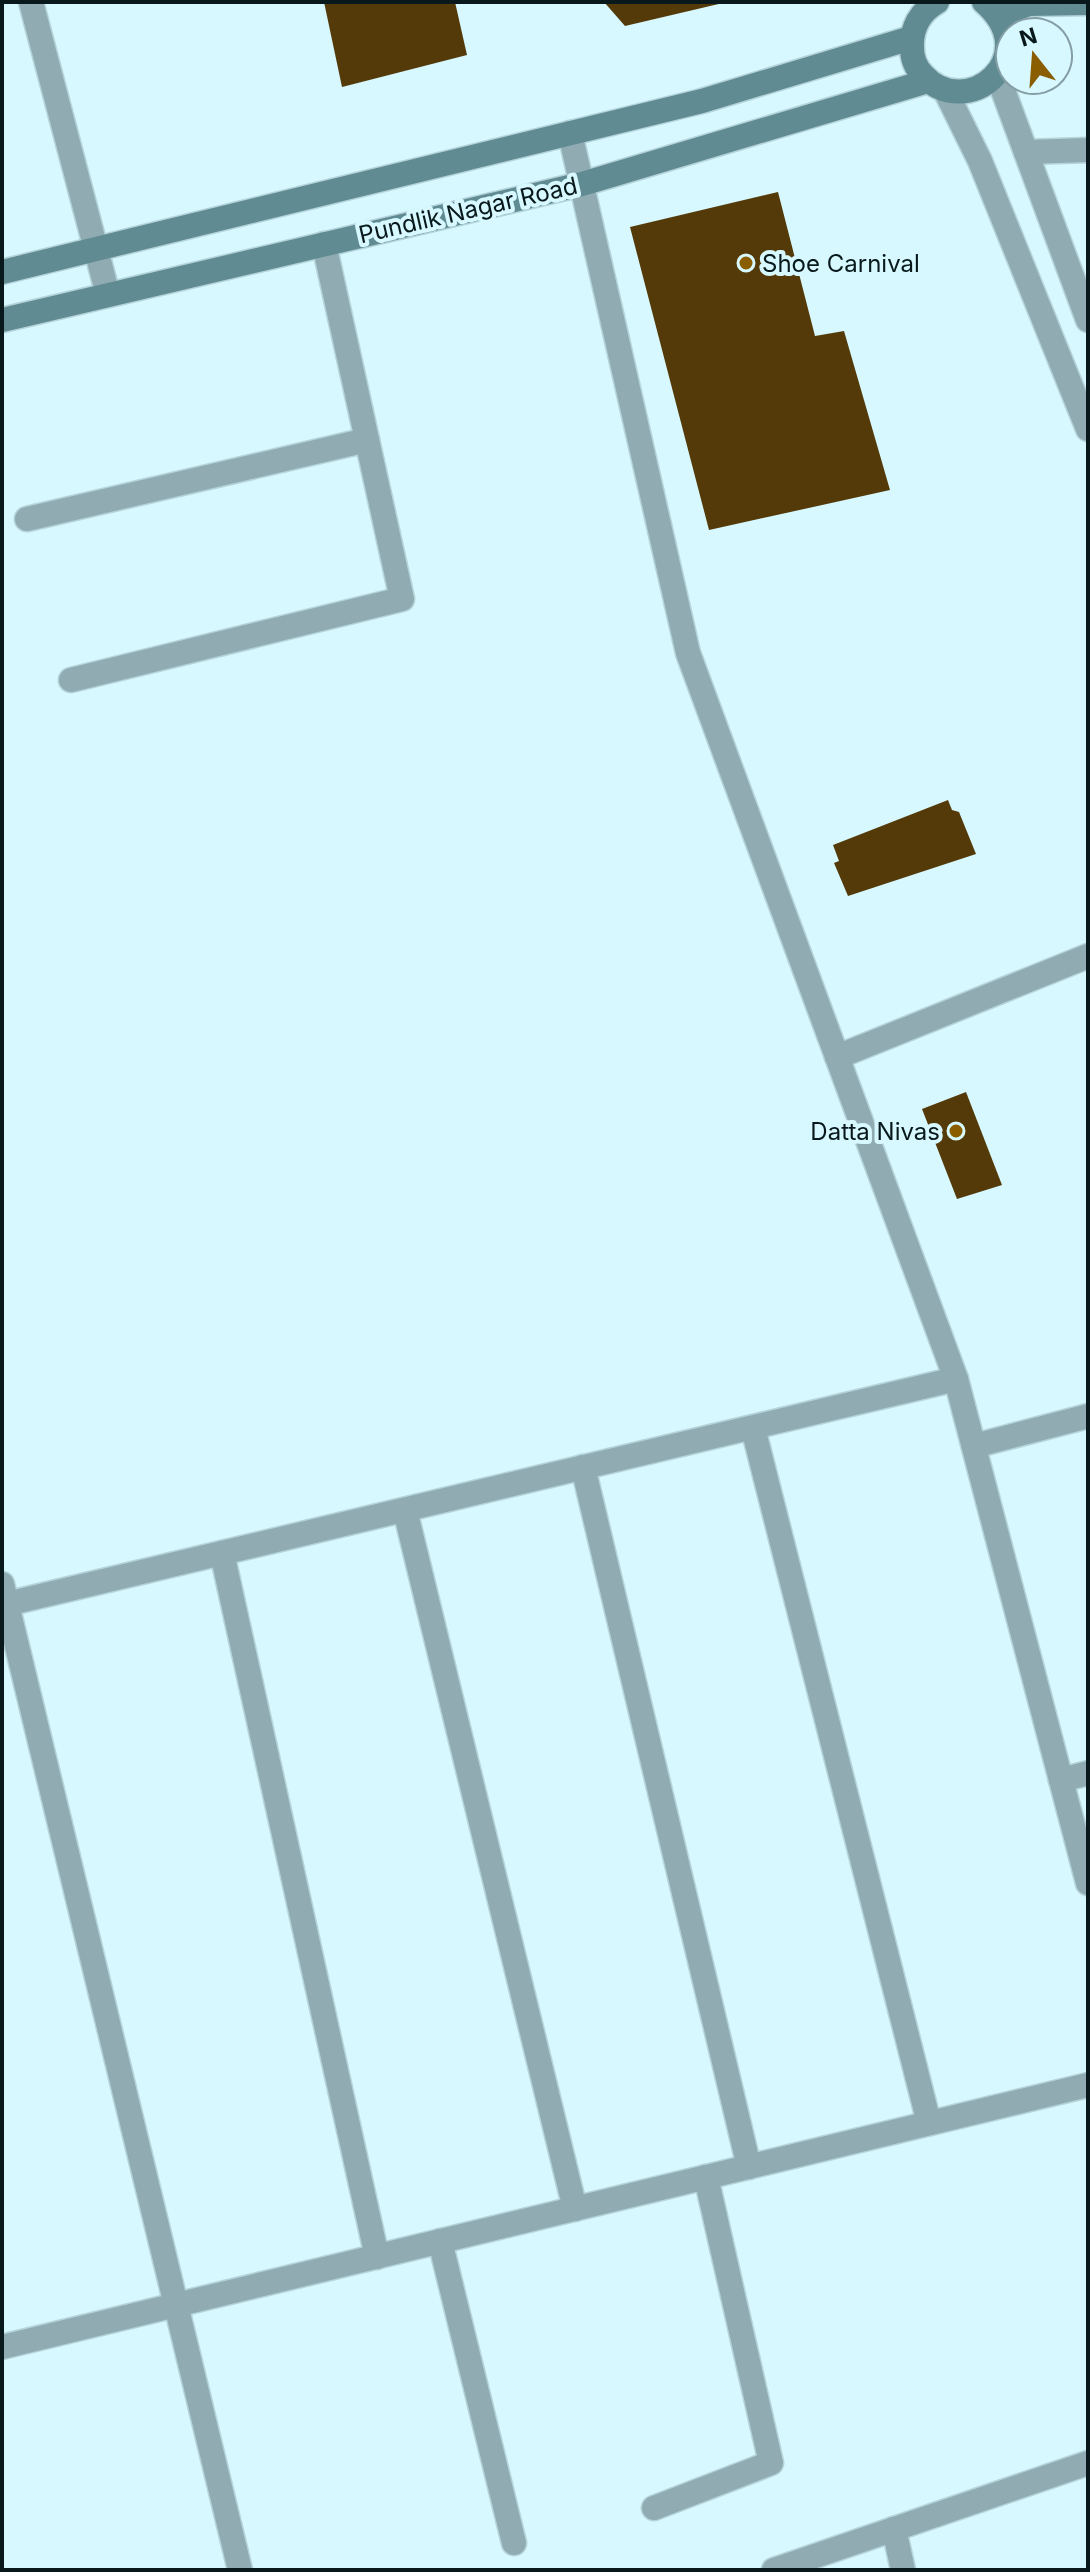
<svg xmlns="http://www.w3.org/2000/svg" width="1090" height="2572" font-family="Inter,sans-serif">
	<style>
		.building { fill: #553a09 }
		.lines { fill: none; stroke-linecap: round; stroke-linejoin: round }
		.street-casing { stroke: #b5d4da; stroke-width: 27 }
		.secondary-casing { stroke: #b5d4da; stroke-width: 27 }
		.street { stroke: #90acb2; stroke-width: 24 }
		.secondary { stroke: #608b93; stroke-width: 24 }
		.poi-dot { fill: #895d00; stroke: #d6f8fe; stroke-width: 3 }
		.labels { text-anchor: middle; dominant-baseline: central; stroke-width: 8; stroke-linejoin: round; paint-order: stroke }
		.street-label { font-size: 24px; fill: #08181b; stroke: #d6f8fe }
		.poi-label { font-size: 24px; fill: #08181b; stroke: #d6f8fe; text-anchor: start }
	</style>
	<rect width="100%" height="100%" fill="#d6f8fe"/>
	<g class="building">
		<polygon points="324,2 455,2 467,55 342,87"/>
		<polygon points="604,2 723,2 723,3 625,26"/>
		<polygon points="778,192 815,336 844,331 890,490 709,530 630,227"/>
		<polygon points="948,800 952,810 959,812 976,854 848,896 834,863 839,861 833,845"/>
		<polygon points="966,1092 1002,1185 957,1199 922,1109"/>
	</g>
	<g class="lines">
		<g class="street-casing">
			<g id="street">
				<polyline points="31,2 108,295"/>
				<polyline points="997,74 1088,320"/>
				<polyline points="945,90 980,161 1088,429"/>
				<polyline points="570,133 688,653 956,1379 1088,1883"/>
				<polyline points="1026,152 1088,150"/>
				<polyline points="27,519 367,440"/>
				<polyline points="71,680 402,599 324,244"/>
				<polyline points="837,1057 1088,956"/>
				<polyline points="753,1428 929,2123"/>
				<polyline points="974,1446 1088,1416"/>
				<polyline points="583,1467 749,2167"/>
				<polyline points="405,1510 575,2209"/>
				<polyline points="222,1553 377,2257"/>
				<polyline points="2,1584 240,2570"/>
				<polyline points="2,1605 956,1379"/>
				<polyline points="1061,1780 1088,1773"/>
				<polyline points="440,2241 514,2543"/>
				<polyline points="2,2347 1088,2085"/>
				<polyline points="654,2508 771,2463 706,2177"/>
				<polyline points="894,2529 903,2570"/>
				<polyline points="774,2570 1088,2463"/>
			</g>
		</g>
		<g class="secondary-casing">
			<g id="secondary">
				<path d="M937,2C920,12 911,28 912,48C912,58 916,68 923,75C966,123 1047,57 984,2"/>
				<polyline points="999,15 1029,4 1088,3"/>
				<polyline points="2,272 702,101 911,38"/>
				<polyline points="2,320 582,184 928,81"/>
			</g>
		</g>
		<use href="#street" class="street"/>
		<use href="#secondary" class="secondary"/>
	</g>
	<g class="poi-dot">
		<circle cx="746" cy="263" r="8"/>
		<circle cx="956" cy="1131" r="8"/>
	</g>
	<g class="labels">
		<g class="street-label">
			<text transform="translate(468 210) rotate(-13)">Pundlik Nagar Road</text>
		</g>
		<g class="poi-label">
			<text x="762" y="263">Shoe Carnival</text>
			<text x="940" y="1131" text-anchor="end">Datta Nivas</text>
		</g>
	</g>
	<rect width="1090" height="2572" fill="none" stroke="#08181b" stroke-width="8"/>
	<g transform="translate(1034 56) rotate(343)"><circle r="38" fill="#d6f8fe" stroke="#849ea3" stroke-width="2"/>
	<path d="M0-6L14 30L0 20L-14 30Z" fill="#895d00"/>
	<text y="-12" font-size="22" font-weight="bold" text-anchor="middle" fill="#08181b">N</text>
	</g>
</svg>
